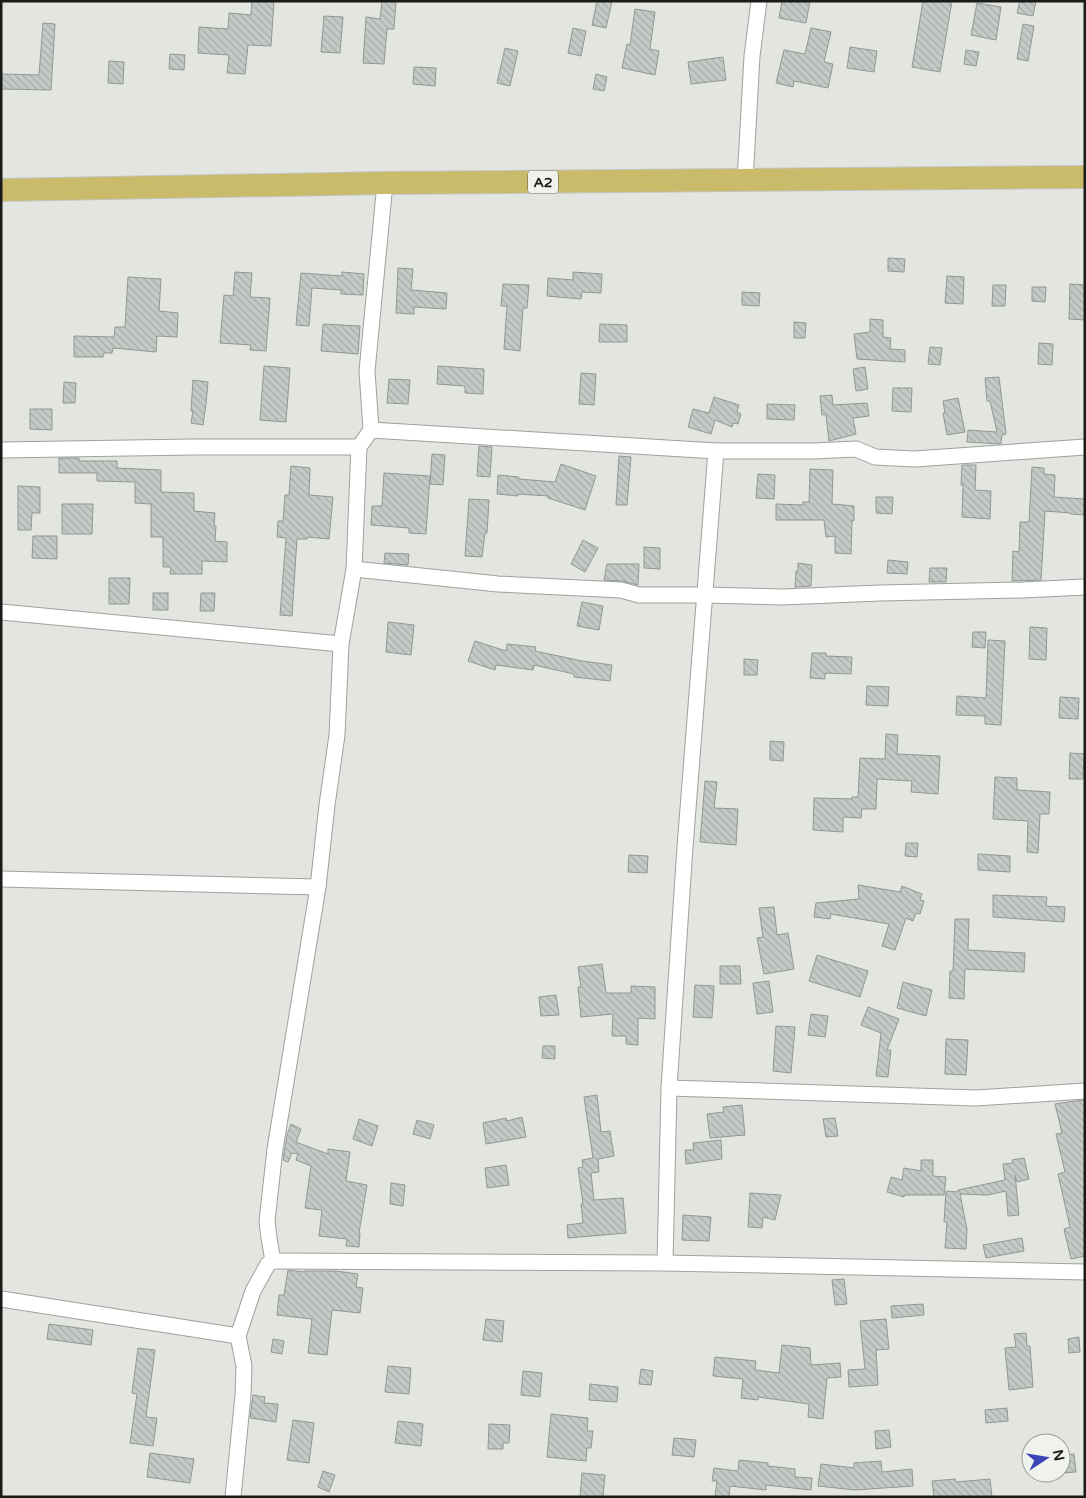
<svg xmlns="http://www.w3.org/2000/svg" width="1086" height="1498" font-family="'Varela Round',sans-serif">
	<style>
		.building { fill: url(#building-back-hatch); stroke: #929794 }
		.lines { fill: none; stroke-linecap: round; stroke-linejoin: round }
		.minor-casing { stroke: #9fa19c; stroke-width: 17 }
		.highway-casing { stroke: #c3c4c3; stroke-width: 24 }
		.minor { stroke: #fff; stroke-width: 15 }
		.highway { stroke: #c9bb69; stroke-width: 22 }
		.labels { text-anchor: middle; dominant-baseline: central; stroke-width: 4; stroke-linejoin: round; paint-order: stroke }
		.shield { fill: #f0f3ed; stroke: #5a5c59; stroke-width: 1 }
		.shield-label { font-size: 14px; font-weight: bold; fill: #1a1b19 }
	</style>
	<defs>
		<pattern id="building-back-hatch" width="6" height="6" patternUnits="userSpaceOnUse" patternTransform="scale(1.25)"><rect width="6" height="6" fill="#c4cac6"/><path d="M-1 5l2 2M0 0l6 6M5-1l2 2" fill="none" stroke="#a8adaa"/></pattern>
	</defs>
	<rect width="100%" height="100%" fill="#e3e6e0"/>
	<g class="building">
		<polygon points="252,1 274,1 271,46 248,45 245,74 227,73 229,55 198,53 199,27 228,29 229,13 251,15"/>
		<polygon points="382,1 396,1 394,29 387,29 384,64 363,63 366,17 380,19"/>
		<polygon points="597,1 612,1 606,28 592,25"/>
		<polygon points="782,1 810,1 806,23 779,18"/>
		<polygon points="923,1 952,1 940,72 912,67"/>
		<polygon points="1020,1 1036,1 1033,16 1017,13"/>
		<polygon points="977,3 1001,7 996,40 971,35"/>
		<polygon points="635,9 655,12 650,49 659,51 655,75 622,68 627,44 630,45"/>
		<polygon points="324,16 343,17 340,53 321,52"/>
		<polygon points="43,23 55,24 51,90 1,89 1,74 39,75"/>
		<polygon points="1023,24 1034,26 1028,61 1017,59"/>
		<polygon points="573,28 586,31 581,56 568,53"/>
		<polygon points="811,28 831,32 824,62 833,64 828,88 794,81 793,87 776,83 784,50 805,54"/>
		<polygon points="850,47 877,51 874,72 847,68"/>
		<polygon points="505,48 518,51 510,86 497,83"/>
		<polygon points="966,50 979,52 976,66 964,64"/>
		<polygon points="170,54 185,55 184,70 169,69"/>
		<polygon points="723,57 726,80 691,84 688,62"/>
		<polygon points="109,61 124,62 123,84 108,83"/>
		<polygon points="414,67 436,68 435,86 413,84"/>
		<polygon points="596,74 607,77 604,91 593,89"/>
		<polygon points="888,258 905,259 904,272 888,271"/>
		<polygon points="398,268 413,269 411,290 447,293 446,309 414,307 414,314 396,313"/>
		<polygon points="235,272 252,273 250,297 270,298 266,351 250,350 251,345 220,343 224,295 233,296"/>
		<polygon points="342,272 364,274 363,295 341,294 341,290 312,288 309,326 296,325 301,273 342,276"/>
		<polygon points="573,272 602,274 601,293 582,292 581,299 547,296 548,278 573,280"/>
		<polygon points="947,276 964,277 963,304 945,303"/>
		<polygon points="128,277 161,279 159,311 178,313 177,337 157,336 156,352 113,348 112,353 104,353 103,357 74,357 74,336 114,337 115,327 125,327"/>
		<polygon points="503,284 529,285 527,308 523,308 520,351 504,349 507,306 501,306"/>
		<polygon points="1070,284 1085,285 1085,320 1069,319"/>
		<polygon points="993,285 1006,285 1005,306 992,306"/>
		<polygon points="1032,287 1046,287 1045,302 1032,301"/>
		<polygon points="742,292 760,293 759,306 742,305"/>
		<polygon points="870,319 883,320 883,337 891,338 890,349 905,350 905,362 857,359 854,334 870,332"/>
		<polygon points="794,322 806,323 805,338 794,338"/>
		<polygon points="323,324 360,326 358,354 321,351"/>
		<polygon points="600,324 627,325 627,342 599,342"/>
		<polygon points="1039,343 1053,344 1052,365 1038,364"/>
		<polygon points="930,347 942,348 940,365 928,364"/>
		<polygon points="264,366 290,368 286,422 260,420"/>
		<polygon points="438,366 484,369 483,394 465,393 465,386 437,384"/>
		<polygon points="865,367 868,389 856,391 853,369"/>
		<polygon points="581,373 596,374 594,405 579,404"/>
		<polygon points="999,377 1006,434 1002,435 1001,444 967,442 968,430 997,432 990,401 987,401 985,378"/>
		<polygon points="389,379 410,380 408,404 387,403"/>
		<polygon points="193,380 208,382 206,404 203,425 191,423 193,411 191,411"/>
		<polygon points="64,382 76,383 75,403 63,403"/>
		<polygon points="893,388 912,388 911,412 892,411"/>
		<polygon points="832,395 833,405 867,403 869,416 853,418 856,434 829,441 826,415 822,415 820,396"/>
		<polygon points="714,397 739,405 737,412 741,414 738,424 733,423 732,427 715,420 711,434 688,427 693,409 709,413"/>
		<polygon points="958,398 965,432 947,435 943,413 945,413 943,401"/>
		<polygon points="767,404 795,405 794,420 767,419"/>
		<polygon points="30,409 52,409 52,430 30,429"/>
		<polygon points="479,446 492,447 490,477 477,476"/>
		<polygon points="432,454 445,455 443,485 430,484"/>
		<polygon points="619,456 631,457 627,505 616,505"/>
		<polygon points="59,458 79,458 79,461 117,461 117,468 161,470 161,492 194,493 194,511 215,513 214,526 216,526 215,541 227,542 227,562 202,561 202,574 170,574 171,567 163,567 163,537 151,537 151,504 135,503 135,482 97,481 97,473 59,473"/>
		<polygon points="561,464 596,476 585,510 548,498 548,496 518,494 518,496 497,494 498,475 519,477 519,479 555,482"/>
		<polygon points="962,465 976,465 975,490 991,491 990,519 962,517 963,485 961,485"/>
		<polygon points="291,466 310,468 309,495 333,497 329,539 307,537 307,539 297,539 292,616 280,615 286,538 277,537 278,521 283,521 285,495 289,495"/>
		<polygon points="1032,467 1044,468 1044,474 1055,475 1054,497 1085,499 1085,515 1071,514 1071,513 1045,511 1041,580 1012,581 1013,551 1019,552 1020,522 1029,522"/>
		<polygon points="810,469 833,470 832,504 854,506 854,521 852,520 851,554 835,553 835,536 826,537 824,520 776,520 776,504 803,505 803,502 809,502"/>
		<polygon points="384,473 430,476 426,534 409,533 409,528 371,525 372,506 382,506"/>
		<polygon points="758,474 775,475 774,499 756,498"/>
		<polygon points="18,486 40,487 40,513 32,513 31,530 18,530"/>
		<polygon points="876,497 893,497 892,514 876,513"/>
		<polygon points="469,499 489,500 487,533 485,533 482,557 465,556"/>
		<polygon points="62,504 93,504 92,534 62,534"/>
		<polygon points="33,536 57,536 57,559 32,558"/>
		<polygon points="583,540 598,548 585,572 571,564"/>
		<polygon points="644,547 660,548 660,569 644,568"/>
		<polygon points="385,553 409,554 408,565 384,563"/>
		<polygon points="888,560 908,562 907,574 887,573"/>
		<polygon points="798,563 812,565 811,586 795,587 796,571 798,571"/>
		<polygon points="607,564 639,564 638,585 622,581 604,580"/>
		<polygon points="930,568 947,568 946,582 929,582"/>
		<polygon points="109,578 130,578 129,604 109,604"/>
		<rect x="153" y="593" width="15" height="17"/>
		<polygon points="201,593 215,593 214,611 200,611"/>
		<polygon points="582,602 603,606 599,630 577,626"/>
		<polygon points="388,622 414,625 411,655 386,652"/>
		<polygon points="1030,627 1047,628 1046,660 1029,659"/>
		<polygon points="973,632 986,632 985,648 972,647"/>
		<polygon points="988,640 1005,641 1001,725 985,724 985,716 956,715 957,696 986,698"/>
		<polygon points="475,641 506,651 507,644 536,647 535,651 582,661 612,665 610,681 574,677 574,674 534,665 533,670 496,665 495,670 468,661"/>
		<polygon points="812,653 826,653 826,656 852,657 851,674 825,673 825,679 810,678"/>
		<polygon points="744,659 758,660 757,675 744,675"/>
		<polygon points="867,686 889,687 888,706 866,705"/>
		<polygon points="1060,697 1079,698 1078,719 1059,718"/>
		<polygon points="886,734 898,735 897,754 940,756 938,794 911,792 912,781 877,779 876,809 862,809 861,818 843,817 843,832 813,830 814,798 852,799 852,797 858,797 860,758 885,759"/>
		<polygon points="770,741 784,742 783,761 770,760"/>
		<polygon points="1070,753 1084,754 1083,779 1069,779"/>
		<polygon points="995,777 1017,778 1017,790 1050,792 1049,814 1040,814 1038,853 1027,852 1028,821 993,819"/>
		<polygon points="705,781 717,782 714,808 738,809 736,845 700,842"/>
		<polygon points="906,843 918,843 917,857 905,856"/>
		<polygon points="978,854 1010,856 1010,872 978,870"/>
		<polygon points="629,855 648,856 647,873 628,872"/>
		<polygon points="858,885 900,892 902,886 922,894 920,900 924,901 920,914 916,913 913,921 906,918 895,950 882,946 889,924 831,914 830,919 814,917 816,903 859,899"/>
		<polygon points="993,895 1047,897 1046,906 1065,907 1064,922 993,917"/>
		<polygon points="774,907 777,935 788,933 794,969 764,974 757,938 763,937 759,908"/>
		<polygon points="955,919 969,919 968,950 1025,953 1024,972 965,969 964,999 949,998 950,971 953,971"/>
		<polygon points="817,955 868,971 860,997 809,981"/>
		<polygon points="602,964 606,993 631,993 631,986 655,987 655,1019 638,1018 638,1045 626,1044 626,1036 612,1036 613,1014 581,1017 578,987 581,987 578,967"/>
		<polygon points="720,966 740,966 741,984 720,984"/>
		<polygon points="769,981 773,1012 757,1014 753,983"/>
		<polygon points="903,982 932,990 926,1016 897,1008"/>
		<polygon points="695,985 714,986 712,1018 693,1017"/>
		<polygon points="556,995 559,1015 541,1016 539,997"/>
		<polygon points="868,1007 899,1019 887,1050 891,1050 888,1077 876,1076 881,1033 861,1025"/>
		<polygon points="811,1014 828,1016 825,1037 808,1035"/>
		<polygon points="776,1026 795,1027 791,1073 773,1071"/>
		<polygon points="946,1039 968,1040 966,1075 945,1074"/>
		<polygon points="543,1046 555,1046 555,1059 542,1058"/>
		<polygon points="597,1095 601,1132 610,1131 614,1156 598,1159 599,1172 591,1173 594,1200 623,1198 626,1233 568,1238 567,1225 583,1223 581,1204 583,1204 578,1168 583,1167 582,1160 593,1158 584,1097"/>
		<polygon points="1085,1100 1085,1256 1071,1259 1064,1229 1070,1227 1058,1174 1065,1172 1056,1134 1062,1133 1055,1104 1068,1102"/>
		<polygon points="742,1105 745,1135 710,1138 707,1114 724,1112 723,1107"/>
		<polygon points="522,1117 526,1137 486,1144 483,1123 506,1118 507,1121"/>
		<polygon points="835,1118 838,1136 826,1137 823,1119"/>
		<polygon points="359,1119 378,1126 372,1146 353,1139"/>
		<polygon points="417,1120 434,1125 430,1139 413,1134"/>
		<polygon points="291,1124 301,1129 296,1142 328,1154 328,1149 350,1152 346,1181 367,1185 359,1233 360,1233 359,1247 346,1246 347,1239 319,1236 322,1210 305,1208 311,1166 296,1160 298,1154 292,1153 288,1162 283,1160 287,1135"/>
		<polygon points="721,1140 722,1159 686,1164 685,1150 694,1150 693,1143"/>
		<polygon points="1024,1158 1029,1179 1017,1182 1015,1175 1019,1215 1008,1216 1006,1191 988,1195 960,1194 967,1229 966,1249 945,1248 947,1222 944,1222 946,1191 958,1192 958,1190 1005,1180 1003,1164 1013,1163 1012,1160"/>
		<polygon points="921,1160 933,1160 933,1176 946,1177 944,1195 904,1195 904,1197 887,1192 891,1177 902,1180 904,1168 921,1171"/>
		<polygon points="506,1165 509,1185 487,1188 485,1168"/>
		<polygon points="391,1183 405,1185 403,1206 390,1204"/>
		<polygon points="750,1193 781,1195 775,1220 763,1217 762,1228 748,1227"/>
		<polygon points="683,1215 711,1217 709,1241 682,1240"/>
		<polygon points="1022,1238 1024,1251 986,1258 983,1245"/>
		<polygon points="288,1270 303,1272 304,1271 336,1271 358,1274 356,1287 363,1288 360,1313 332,1310 327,1355 308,1353 312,1319 277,1315 279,1295 284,1295"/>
		<polygon points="844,1279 847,1304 835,1305 832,1280"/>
		<polygon points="923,1304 924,1315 892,1318 891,1306"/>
		<polygon points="486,1319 504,1321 502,1342 483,1340"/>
		<polygon points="886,1319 889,1349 876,1350 878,1385 849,1387 848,1370 865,1369 860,1321"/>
		<polygon points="49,1324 93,1330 91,1345 47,1339"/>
		<polygon points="1026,1333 1027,1346 1030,1346 1033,1387 1009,1390 1005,1348 1016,1347 1014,1334"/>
		<polygon points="1079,1337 1080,1352 1069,1353 1068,1339"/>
		<polygon points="273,1339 284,1341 282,1354 271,1352"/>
		<polygon points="782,1345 810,1348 811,1365 840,1363 841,1377 827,1378 823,1419 808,1417 809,1404 758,1397 758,1400 741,1398 743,1379 713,1376 715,1357 756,1361 755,1370 779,1373"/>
		<polygon points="138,1348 155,1350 146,1417 157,1418 153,1446 130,1443 137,1394 132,1393"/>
		<polygon points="388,1366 411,1368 409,1394 385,1392"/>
		<polygon points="641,1369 653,1371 651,1385 639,1384"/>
		<polygon points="523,1371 542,1373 540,1397 521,1395"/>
		<polygon points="590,1384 618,1387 617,1402 589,1400"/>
		<polygon points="253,1395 265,1397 264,1403 278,1404 276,1422 250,1418"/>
		<polygon points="1007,1408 1008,1421 986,1423 985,1410"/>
		<polygon points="551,1414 588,1418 587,1431 593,1431 591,1448 587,1448 586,1461 547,1457"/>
		<polygon points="293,1420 314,1423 309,1463 287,1460"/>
		<polygon points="398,1421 423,1424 421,1446 395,1443"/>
		<polygon points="489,1424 510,1425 509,1443 503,1443 503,1449 488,1449"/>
		<polygon points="889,1430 891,1447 876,1449 875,1431"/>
		<polygon points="674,1438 696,1440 694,1457 672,1455"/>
		<polygon points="150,1453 194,1459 190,1483 147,1477"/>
		<polygon points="1074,1454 1076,1472 1062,1473 1061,1456"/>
		<polygon points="739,1460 768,1463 768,1466 795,1469 795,1477 812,1478 811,1490 766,1485 766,1490 730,1486 729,1497 715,1497 717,1481 712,1481 714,1468 738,1471"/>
		<polygon points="881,1461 882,1472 912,1469 913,1486 855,1490 818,1486 821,1464 854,1468 854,1463"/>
		<polygon points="323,1471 335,1475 329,1492 318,1487"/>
		<polygon points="582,1473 605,1475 603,1497 580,1497"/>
		<polygon points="955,1479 956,1482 990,1479 992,1497 934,1497 932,1481"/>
	</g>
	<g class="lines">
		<g class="minor-casing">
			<g id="minor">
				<polyline points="745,181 752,56 759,1"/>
				<polyline points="371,430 716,451 814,451 856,449 875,457 915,459 1085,447"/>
				<polyline points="1,450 193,447 359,447"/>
				<polyline points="354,569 498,584 621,590 639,595 706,595 783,597 880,593 1023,590 1085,587"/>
				<polyline points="1,612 341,644"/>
				<polyline points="1,879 318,887"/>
				<polyline points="669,1088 976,1098 1085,1091"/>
				<polyline points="273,1261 665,1263 1085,1272"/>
				<polyline points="665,1263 669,1088 685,847 716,451"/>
				<polyline points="1,1299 238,1336"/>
				<polyline points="233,1497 243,1395 244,1366 238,1336 253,1291 268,1264 273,1261 269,1238 267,1221 275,1149 318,887 327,805 337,735 341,644 354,569 359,447 371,430 367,371 385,183"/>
			</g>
		</g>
		<g class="highway-casing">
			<polyline id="highway" points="1,190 385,183 1085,177"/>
		</g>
		<use href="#minor" class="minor"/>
		<use href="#highway" class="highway"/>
	</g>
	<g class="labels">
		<rect class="shield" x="528" y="170.5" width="30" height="23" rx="4"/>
		<g class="shield-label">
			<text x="543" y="182">A2</text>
		</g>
	</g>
	<rect width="1086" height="1498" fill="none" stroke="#1a1b19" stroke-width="5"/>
	<g transform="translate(1046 1458) rotate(78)"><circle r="24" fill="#f0f3ed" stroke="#9a9d98"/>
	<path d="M0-4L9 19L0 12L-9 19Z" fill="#3a44b7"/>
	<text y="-8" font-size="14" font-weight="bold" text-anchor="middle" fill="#1a1b19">N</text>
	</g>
</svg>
